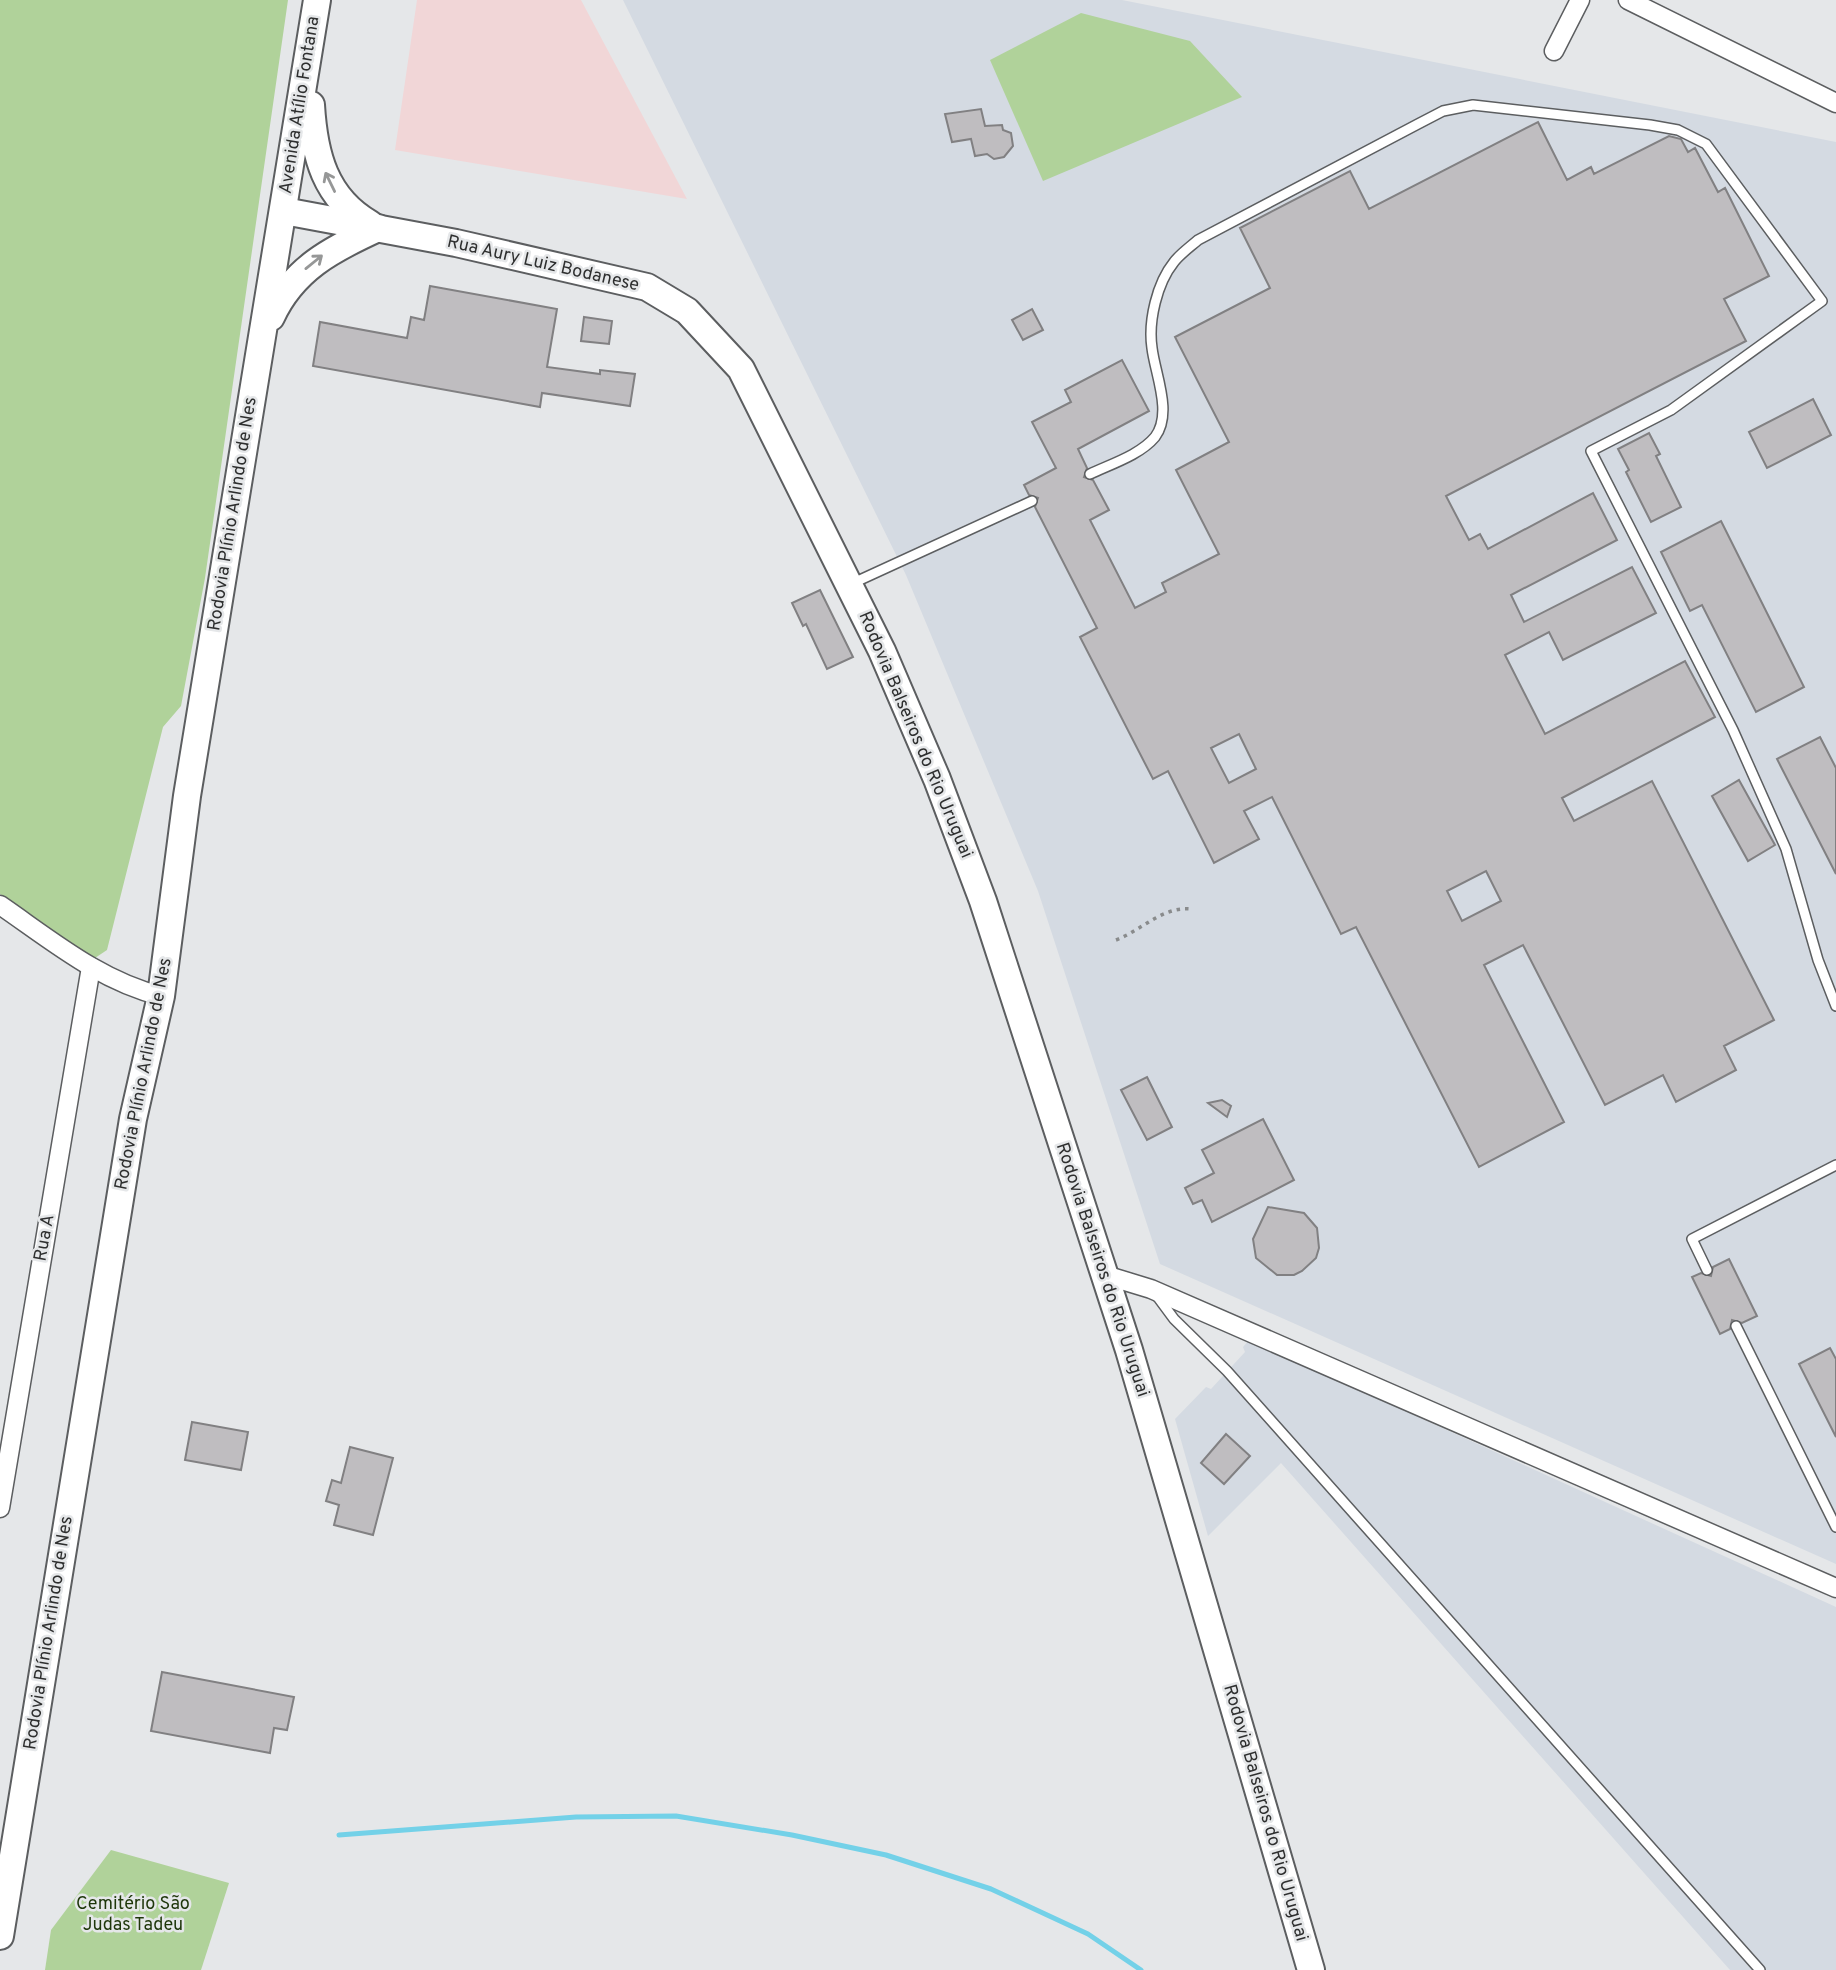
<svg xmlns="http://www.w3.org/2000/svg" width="1836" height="1970" font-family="Overpass,sans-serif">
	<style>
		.commercial { fill: #f1d6d7 }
		.built { fill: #d4dae2 }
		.green { fill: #b0d29a }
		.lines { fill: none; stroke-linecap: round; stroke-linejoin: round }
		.stream { stroke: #73d1e8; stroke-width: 5 }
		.building { fill: #bfbdc0; stroke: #818082; stroke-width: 2; fill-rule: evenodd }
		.lane-casing { stroke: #5c5e60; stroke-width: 12 }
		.street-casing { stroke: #5c5e60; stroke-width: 21 }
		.secondary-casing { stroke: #5c5e60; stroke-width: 30 }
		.path { stroke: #898b8c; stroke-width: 3.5; stroke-dasharray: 3.5 5; stroke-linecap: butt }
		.lane { stroke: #fff; stroke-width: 9 }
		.street { stroke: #fff; stroke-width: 18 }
		.secondary { stroke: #fff; stroke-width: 26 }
		.oneway { stroke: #969797 }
		.labels { text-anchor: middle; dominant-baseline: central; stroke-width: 5; stroke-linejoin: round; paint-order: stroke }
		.street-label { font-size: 18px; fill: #2e2f2f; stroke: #e5e7e9 }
		.park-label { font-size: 18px; fill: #1e360a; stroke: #e5e7e9 }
	</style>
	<rect width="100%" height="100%" fill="#e5e7e9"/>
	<polygon class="commercial" points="417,0 581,0 687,199 395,150"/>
	<g class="built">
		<polygon points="623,0 1122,0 1836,142 1836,1564 1160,1264 1038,891 906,575"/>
		<polygon points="1249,1340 1836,1607 1836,1970 1730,1970 1281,1463 1208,1536 1175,1419 1206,1387 1211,1389 1245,1352 1243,1347"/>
	</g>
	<g class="green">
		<polygon points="0,0 288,0 205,578 181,706 163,727 107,950 95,958 81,956 0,894"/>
		<polygon points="1081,13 1190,41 1242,97 1043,181 990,60"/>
		<polygon points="111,1850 229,1883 201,1970 45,1970 51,1930"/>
	</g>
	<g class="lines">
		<polyline class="stream" points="339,1835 576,1817 676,1816 792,1835 886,1855 991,1889 1088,1934 1141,1970"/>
	</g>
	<g class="building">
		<polygon points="981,109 985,126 1002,125 1003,130 1011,133 1013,146 1004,157 994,159 987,154 975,156 971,139 952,142 945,114"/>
		<path d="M1538,122L1567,180L1591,167L1594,174L1669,136L1681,139L1688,152L1695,148L1718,192L1725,188L1769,276L1724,299L1746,341L1446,496L1469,540L1480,534L1488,549L1593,493L1617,540L1511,595L1524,622L1632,567L1656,613L1563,660L1549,632L1505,655L1545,734L1685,661L1715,717L1562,798L1574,821L1652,781L1774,1020L1724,1046L1736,1070L1676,1102L1663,1075L1605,1105L1523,945L1484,965L1564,1122L1479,1167L1356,927L1341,934L1272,797L1244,811L1259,839L1214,863L1168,771L1153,779L1080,637L1097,628L1035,507L1038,498L1029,495L1024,485L1056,468L1032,422L1071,402L1065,390L1122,360L1149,411L1078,449L1087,468L1084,477L1093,480L1109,510L1090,520L1135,608L1166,592L1162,583L1219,554L1176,470L1229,442L1175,337L1270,288L1240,228L1350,171L1369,209ZM1239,734L1256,769L1229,783L1211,748ZM1486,871L1501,901L1462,921L1447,891Z"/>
		<polygon points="430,286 557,309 547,367 600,374 600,370 635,374 630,406 542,393 540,407 313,366 320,322 407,338 411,317 424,320"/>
		<polygon points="1032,309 1043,330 1023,340 1012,320"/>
		<polygon points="584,317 612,321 609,344 581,341"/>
		<polygon points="1813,399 1831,435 1767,468 1749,432"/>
		<polygon points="1649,433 1660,454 1656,456 1681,507 1651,522 1626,472 1629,470 1618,449"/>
		<polygon points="1721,521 1804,687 1756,712 1702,605 1690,611 1661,552"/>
		<polygon points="820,590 853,657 827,669 806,624 803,626 792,603"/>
		<polygon points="1820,737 1836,768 1836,874 1777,759"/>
		<polygon points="1739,780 1775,845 1748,861 1712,796"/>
		<polygon points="1147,1077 1172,1127 1147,1140 1121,1090"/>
		<polygon points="1222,1100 1231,1106 1227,1117 1208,1103"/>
		<polygon points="1263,1119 1294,1180 1212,1222 1202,1200 1193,1204 1185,1188 1214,1173 1202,1150"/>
		<polygon points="1268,1207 1304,1213 1317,1228 1319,1248 1316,1258 1302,1271 1294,1275 1277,1275 1256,1258 1253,1239"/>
		<polygon points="1729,1259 1757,1316 1742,1323 1732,1320 1730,1329 1720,1334 1692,1277 1701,1273 1711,1276 1713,1267"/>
		<polygon points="1830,1348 1836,1359 1836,1437 1799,1364"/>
		<polygon points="192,1422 248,1432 241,1470 185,1460"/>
		<polygon points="1226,1434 1250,1456 1224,1484 1201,1463"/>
		<polygon points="350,1447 393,1458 373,1535 334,1525 339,1505 326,1501 332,1480 341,1483"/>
		<polygon points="162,1672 294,1697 287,1730 274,1728 270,1753 151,1731"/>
	</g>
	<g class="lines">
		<g class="lane-casing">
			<g id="lane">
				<path d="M1090,474C1111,464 1140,455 1155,437C1173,413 1155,374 1152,348C1148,321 1157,283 1174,262C1180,254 1190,247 1198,240L1418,124L1443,111L1473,105L1650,125L1678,130L1706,144L1822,301L1671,410L1591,451L1733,730L1786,849L1818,960L1836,1006"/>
				<polyline points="851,584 1032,501"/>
				<polyline points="1707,1270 1692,1239 1836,1165"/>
				<polyline points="1157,1296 1174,1319 1227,1371 1760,1970"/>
				<polyline points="1736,1326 1836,1527"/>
			</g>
		</g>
		<g class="street-casing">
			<g id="street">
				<polyline points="1628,0 1836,103"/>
				<polyline points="1554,51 1580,0"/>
				<path d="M0,905C51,940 100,981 161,996"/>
				<polyline points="1105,1275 1151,1289 1836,1588"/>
				<polyline points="0,1508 91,967"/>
			</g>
		</g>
		<g class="secondary-casing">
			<g id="secondary">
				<path d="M311,105C314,155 325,198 370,224"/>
				<polyline points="284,211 456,243 647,287 687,311 741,369 882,651 937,779 983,901 1129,1350 1311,1970"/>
				<path d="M271,317C293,269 332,249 378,228"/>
				<polyline points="0,1936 133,1119 161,996 187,796 317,0"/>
			</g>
		</g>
		<path class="path" d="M1116,940C1142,930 1163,906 1191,909"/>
		<use href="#lane" class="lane"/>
		<use href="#street" class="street"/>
		<use href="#secondary" class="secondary"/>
	</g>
	<defs><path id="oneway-shaft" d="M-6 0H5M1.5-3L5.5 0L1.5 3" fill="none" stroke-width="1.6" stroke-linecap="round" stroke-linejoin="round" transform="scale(1.75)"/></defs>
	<g class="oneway">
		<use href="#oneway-shaft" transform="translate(330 182) rotate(-116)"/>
		<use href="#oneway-shaft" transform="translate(314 262) rotate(-39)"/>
	</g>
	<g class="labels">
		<g class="street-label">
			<text transform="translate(300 105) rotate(-81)">Avenida Atílio Fontana</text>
			<text transform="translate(543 264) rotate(13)">Rua Aury Luiz Bodanese</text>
			<text transform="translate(233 514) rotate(-81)">Rodovia Plínio Arlindo de Nes</text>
			<text transform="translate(915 735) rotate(67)">Rodovia Balseiros do Rio Uruguai</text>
			<text transform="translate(144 1074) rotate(-79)">Rodovia Plínio Arlindo de Nes</text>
			<text transform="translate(45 1238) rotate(-80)">Rua A</text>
			<text transform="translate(1102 1270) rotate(72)">Rodovia Balseiros do Rio Uruguai</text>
			<text transform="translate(49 1633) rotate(-81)">Rodovia Plínio Arlindo de Nes</text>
			<text transform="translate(1265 1813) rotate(74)">Rodovia Balseiros do Rio Uruguai</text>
		</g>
		<g class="park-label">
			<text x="133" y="1904">Cemitério São<tspan x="133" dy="21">Judas Tadeu</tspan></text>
		</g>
	</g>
</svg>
